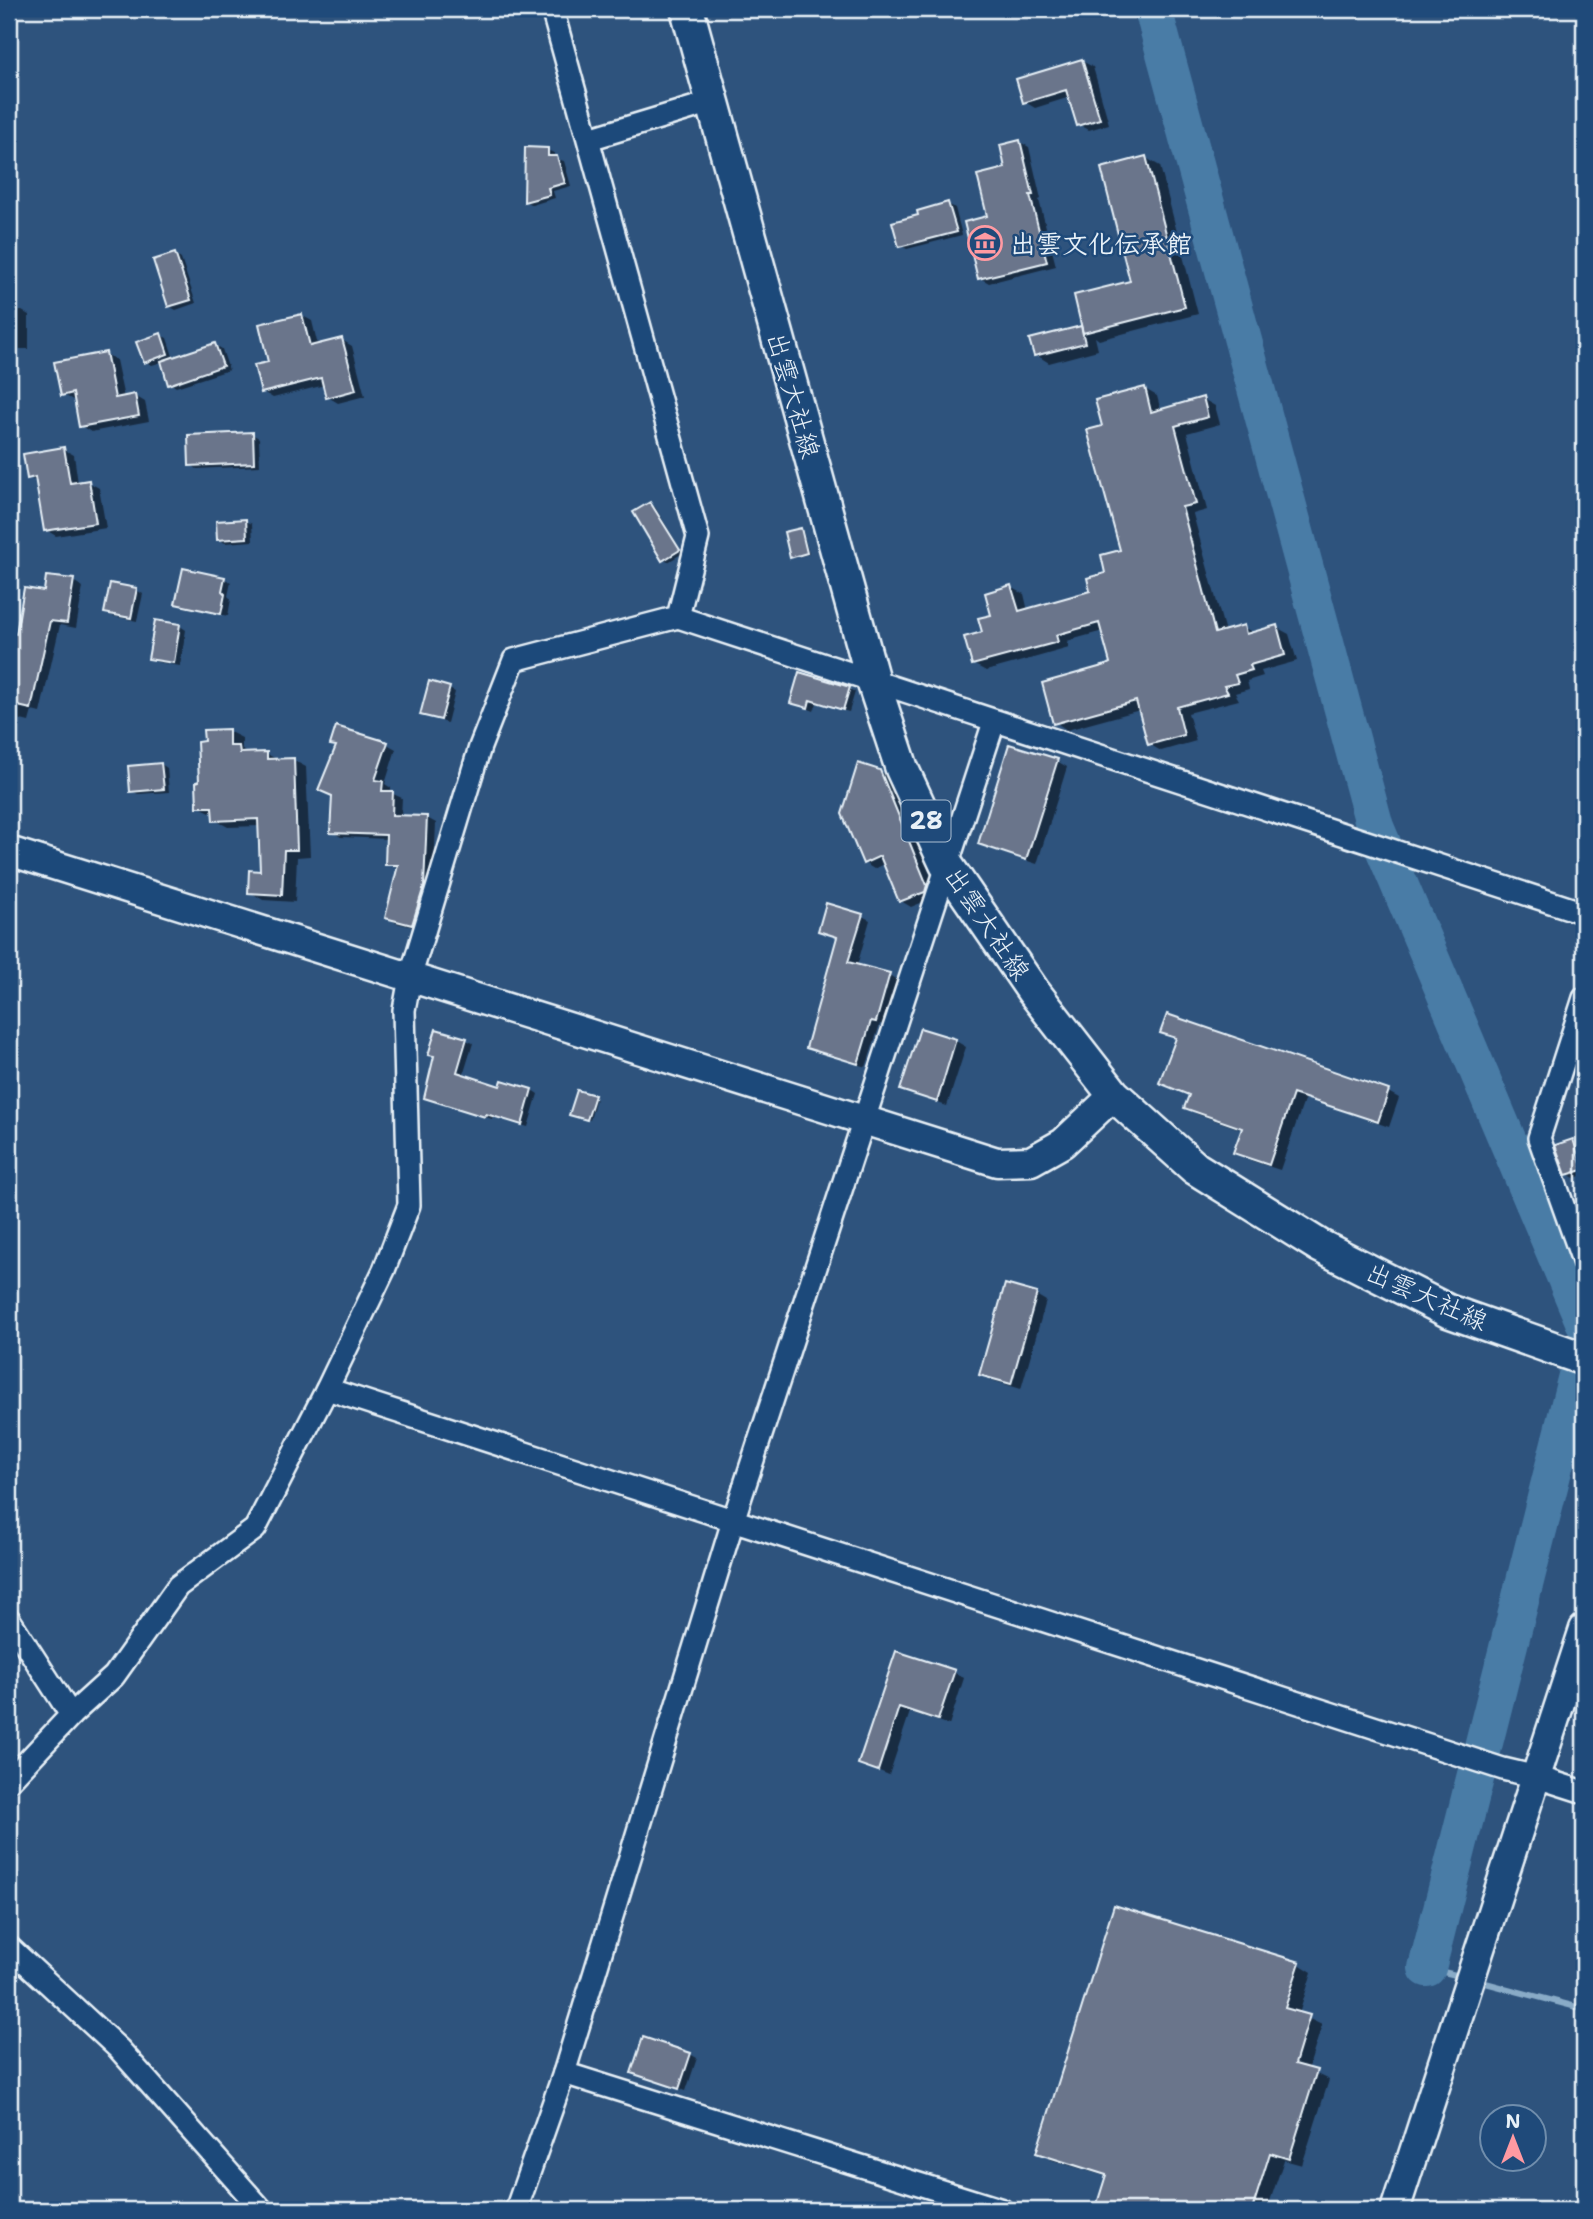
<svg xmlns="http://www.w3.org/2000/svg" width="1593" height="2219" font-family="'Shantell Sans','Klee One',sans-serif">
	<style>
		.shadow { fill: #0007 }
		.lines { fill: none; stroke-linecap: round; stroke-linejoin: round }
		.stream { stroke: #89abc7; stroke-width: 6 }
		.river { stroke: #497ca6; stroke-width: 38 }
		.building { fill: #6b758b; stroke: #e8f1f8; stroke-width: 2 }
		.street-casing { stroke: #e8f1f8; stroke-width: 26 }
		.secondary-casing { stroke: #e8f1f8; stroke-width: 33 }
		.primary-casing { stroke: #e8f1f8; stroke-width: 37 }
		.street { stroke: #1f4a7a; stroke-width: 21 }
		.secondary { stroke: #1f4a7a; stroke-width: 28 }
		.primary { stroke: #1f4a7a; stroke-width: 32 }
		.labels { text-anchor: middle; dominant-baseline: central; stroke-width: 5; stroke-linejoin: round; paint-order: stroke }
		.shield { fill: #1f4a7a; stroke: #acbfd2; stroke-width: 2 }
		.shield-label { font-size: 24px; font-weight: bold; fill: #e8f1f8 }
		.poi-label { font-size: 26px; font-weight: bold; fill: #e8f1f8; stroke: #1f4a7a; text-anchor: start }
		.street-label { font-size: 26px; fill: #e8f1f8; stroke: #1f4a7a }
	</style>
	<rect width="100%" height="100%" fill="#2e537d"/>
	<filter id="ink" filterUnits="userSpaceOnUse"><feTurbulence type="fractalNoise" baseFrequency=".0143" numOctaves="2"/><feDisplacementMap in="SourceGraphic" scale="14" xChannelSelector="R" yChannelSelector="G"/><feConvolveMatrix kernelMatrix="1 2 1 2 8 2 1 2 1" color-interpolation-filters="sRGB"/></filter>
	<g filter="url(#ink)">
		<g class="shadow">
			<polygon points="1082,61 1093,67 1109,124 1089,130 1078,124 1070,97 1035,108 1025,102"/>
			<polygon points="1020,142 1029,147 1041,199 1039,200 1056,266 989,283 980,278 1007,169"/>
			<polygon points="547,150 554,153 554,158 564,161 571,186 553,191 555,198 532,205 525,201"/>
			<polygon points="1146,158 1160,166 1198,314 1099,340 1095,337 1098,350 1049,363 1035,354 1080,328 1084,330 1132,282"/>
			<polygon points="948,204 955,208 962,235 907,249 901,246 921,216"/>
			<polygon points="175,255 181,259 196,303 176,310 169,306"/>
			<polygon points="9,311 22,311 29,315 29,349 13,349 9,347"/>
			<polygon points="301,315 312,321 318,346 342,340 352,346 365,396 338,403 328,397 325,385 273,398 263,392 271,363"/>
			<polygon points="160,335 167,338 174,359 215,345 222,349 229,370 176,387 170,383 162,362 152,365 146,362"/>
			<polygon points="106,354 116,360 124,398 135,396 145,402 149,421 91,432 81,426 76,400 73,400 62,394"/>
			<polygon points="1145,389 1157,396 1161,411 1203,399 1215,406 1220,424 1187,433 1207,510 1193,514 1225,632 1243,627 1254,633 1276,627 1289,634 1297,661 1261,671 1263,676 1247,681 1249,689 1235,693 1239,700 1188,713 1196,741 1161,751 1149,744 1140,710 1067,730 1055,722 1112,663 1103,631 1067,641 1069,648 986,671 973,664 985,633 1011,587 1024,594 1028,611 1093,592 1122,551 1104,427"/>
			<polygon points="252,434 259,438 260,466 197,469 191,465"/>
			<polygon points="63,449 74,455 78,483 88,482 99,488 106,528 56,536 46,530 38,482 29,478"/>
			<polygon points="650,504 655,507 683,553 668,562 663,559"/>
			<polygon points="246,521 252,524 253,541 225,543 219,539"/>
			<polygon points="801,529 803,531 809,554 794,558 792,557"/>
			<polygon points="184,570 225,579 231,582 228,596 231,599 228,616 184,607 177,603"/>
			<polygon points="73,581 83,587 76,628 60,625 40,713 32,711 29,722 9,717 9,634 18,636 46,593"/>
			<polygon points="136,590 143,594 137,621 112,616 106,612"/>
			<polygon points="156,622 180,626 186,630 180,666 157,662 150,658"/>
			<polygon points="449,689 455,692 447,723 422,714"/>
			<polygon points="849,689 855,692 849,712 817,703 814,711 792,702"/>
			<polygon points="228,731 242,738 242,750 250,754 267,754 278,760 293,760 306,767 310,856 297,857 295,902 263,900 250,892 262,873 260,826 228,827 215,820 214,814 198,806"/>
			<polygon points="332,744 387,744 396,749 385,784 391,788 391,793 402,798 401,817 427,818 436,823 433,892 422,929 396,923 387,917 399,869 387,864 388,839 341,837 332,832 338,747"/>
			<polygon points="1057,761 1067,767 1037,864 990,849 980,844"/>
			<polygon points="161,764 167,768 169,792 138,794 132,791"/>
			<polygon points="879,771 890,777 937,891 935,897 911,907 901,901 885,863 874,869 864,863"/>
			<polygon points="862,916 870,920 857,966 889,975 897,980 885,1026 880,1024 866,1067 816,1052 808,1047 839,938 820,930"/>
			<polygon points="1168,1016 1388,1092 1399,1098 1389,1127 1305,1098 1280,1170 1246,1159 1235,1153 1243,1130 1197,1114 1186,1108 1191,1096 1161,1083 1178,1040 1162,1032"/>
			<polygon points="921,1030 956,1041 966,1047 947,1106 913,1095 902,1089"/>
			<polygon points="466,1040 473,1043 463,1076 501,1088 532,1090 538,1094 528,1127 493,1117 492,1119 426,1097 435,1057 430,1054"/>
			<polygon points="594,1097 596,1098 590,1120 574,1116"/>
			<polygon points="1573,1141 1579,1145 1584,1160 1584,1175 1574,1178 1568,1174"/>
			<polygon points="1036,1295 1046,1301 1021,1389 991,1380 981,1374"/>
			<polygon points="897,1653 954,1672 964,1678 949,1725 910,1712 889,1775 860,1763"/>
			<polygon points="1299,1964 1312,1972 1299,2014 1322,2025 1308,2070 1329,2080 1302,2165 1284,2160 1267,2210 1097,2210 1108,2177 1052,2160 1039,2152"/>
			<polygon points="690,2054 697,2058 686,2091 634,2073"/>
		</g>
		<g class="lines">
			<g class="stream">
				<polyline points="1427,1968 1464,1977"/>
				<polyline points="1478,1981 1584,2009"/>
			</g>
			<g class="river">
				<polyline points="1153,9 1375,827 1584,1321"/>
				<polyline points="1427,1968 1584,1348"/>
			</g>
		</g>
		<g class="building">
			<polygon points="1082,59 1100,119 1077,126 1066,90 1023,103 1016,79"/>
			<polygon points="1020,140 1033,195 1030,195 1047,262 978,279 964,222 987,216 977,175 1005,168 1000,145"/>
			<polygon points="525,147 548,148 548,156 557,156 565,183 548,188 550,195 524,202"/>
			<polygon points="1146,156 1185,307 1083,333 1074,295 1130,281 1101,168"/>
			<polygon points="948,202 957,232 899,247 892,222 918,215 917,211"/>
			<polygon points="175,253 191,300 168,307 153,260"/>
			<polygon points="302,314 310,346 342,338 356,390 326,398 321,378 261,393 254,365 268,362 259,324"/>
			<polygon points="1081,326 1085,343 1034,356 1029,339"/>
			<polygon points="161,333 168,354 144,363 136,342"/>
			<polygon points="215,343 223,366 168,385 161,361"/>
			<polygon points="106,352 115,398 135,394 139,416 79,427 73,393 61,396 54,362"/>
			<polygon points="1145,387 1151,412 1203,397 1208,417 1175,426 1196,504 1182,507 1215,633 1244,625 1246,634 1277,625 1285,655 1250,665 1252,670 1235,675 1238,683 1224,686 1228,693 1177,707 1184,735 1148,745 1136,701 1053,724 1042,683 1106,665 1110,663 1099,623 1056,635 1058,642 972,665 964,637 982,632 978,618 991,615 985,593 1011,585 1019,611 1090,591 1087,578 1105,573 1101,555 1120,550 1087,430 1102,426 1095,400"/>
			<polygon points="253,432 254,463 189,466 188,435"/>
			<polygon points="64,447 70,483 89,480 96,523 44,531 35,477 27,479 23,454"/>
			<polygon points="650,502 680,550 662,561 633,512"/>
			<polygon points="246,519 247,538 217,540 216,521"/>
			<polygon points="801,528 807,553 790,558 784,532"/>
			<polygon points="183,568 225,577 222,591 225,594 221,614 175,604"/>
			<polygon points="46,576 74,579 67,623 50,621 31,709 9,704 9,632 16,634 24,588 44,591"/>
			<polygon points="110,583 137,588 131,618 104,613"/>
			<polygon points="155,620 180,624 174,663 148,659"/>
			<polygon points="799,672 850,687 843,710 810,700 808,708 790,703"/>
			<polygon points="429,681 450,687 441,720 420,715"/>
			<polygon points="336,726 388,742 375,780 383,781 382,791 393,791 392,815 427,816 424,886 412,925 385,918 398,865 385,865 386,835 330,833 332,796 318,790 336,746 330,745"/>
			<polygon points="229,729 229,746 239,746 240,753 267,752 267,759 294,758 297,850 284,850 282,895 248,893 249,870 260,871 258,819 213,821 212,807 197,807 196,782 199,781 197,742 204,741 203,730"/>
			<polygon points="1009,744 1058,759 1026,860 978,844"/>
			<polygon points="161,763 164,789 130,792 128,766"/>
			<polygon points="858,763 880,770 927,885 925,892 899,902 880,856 863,864 842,814"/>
			<polygon points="826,903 863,914 848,962 890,973 876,1022 871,1021 858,1064 806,1048 837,937 818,931"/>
			<polygon points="1167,1014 1389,1090 1378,1122 1293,1094 1269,1165 1233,1153 1242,1128 1184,1108 1189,1095 1159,1083 1176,1038 1160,1033"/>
			<polygon points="920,1028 956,1039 937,1102 900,1090"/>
			<polygon points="436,1029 467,1038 457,1072 500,1086 502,1080 532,1089 522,1125 486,1114 485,1117 424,1098 434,1056 428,1055"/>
			<polygon points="577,1090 595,1095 587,1120 569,1115"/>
			<polygon points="1573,1139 1583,1170 1566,1175 1555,1145"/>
			<polygon points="1005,1284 1037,1293 1011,1384 979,1375"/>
			<polygon points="896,1651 955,1670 938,1720 899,1707 878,1771 858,1764"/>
			<polygon points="1114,1905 1300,1962 1285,2008 1310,2015 1295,2064 1317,2070 1289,2159 1270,2153 1252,2210 1095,2210 1106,2175 1036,2153"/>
			<polygon points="643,2037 691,2053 679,2089 631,2073"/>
		</g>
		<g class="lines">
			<g class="street-casing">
				<g id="street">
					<polyline points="589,139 712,102"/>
					<polyline points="678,617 1584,913"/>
					<polyline points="1584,998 1539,1138 1584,1264"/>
					<polyline points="327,1389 1503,1769 1537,1777 1584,1792"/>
					<polyline points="9,1619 71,1715 9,1781"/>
					<polyline points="71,1715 114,1676 178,1586 255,1529 327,1389 384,1270 409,1205 404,1010 410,978 480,747 514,660 678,617 698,537 552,9"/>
					<polyline points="9,1947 119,2049 262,2210"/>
					<polyline points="564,2073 1002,2210"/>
					<polyline points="516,2210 564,2073 733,1521 994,722"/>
				</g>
			</g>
			<g class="secondary-casing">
				<g id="secondary">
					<polyline points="9,851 997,1162 1031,1161 1063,1143 1114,1095"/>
					<polyline points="1395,2210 1584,1629"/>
				</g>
			</g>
			<g class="primary-casing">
				<polyline id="primary" points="687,9 873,681 902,769 946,864 1033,991 1114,1095 1195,1168 1320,1246 1448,1311 1584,1359"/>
			</g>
			<use href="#street" class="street"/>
			<use href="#secondary" class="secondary"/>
			<use href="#primary" class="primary"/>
		</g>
	</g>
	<defs>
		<g id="museum-ring" transform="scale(1.75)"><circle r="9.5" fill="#1f4a7a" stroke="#ff9aa2" stroke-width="1.5"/><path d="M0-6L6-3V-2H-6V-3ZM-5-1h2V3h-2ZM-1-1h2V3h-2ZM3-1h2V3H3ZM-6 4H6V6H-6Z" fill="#ff9aa2"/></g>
	</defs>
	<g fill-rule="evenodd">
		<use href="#museum-ring" x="985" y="243"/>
	</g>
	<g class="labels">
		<rect class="shield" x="901.5" y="800.5" width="49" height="41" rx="5"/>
		<g class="shield-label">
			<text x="926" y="821">28</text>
		</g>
		<g class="poi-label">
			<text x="1010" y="243">出雲文化伝承館</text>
		</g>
		<g class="street-label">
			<text transform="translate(794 395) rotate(74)">出雲大社線</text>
			<text transform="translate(988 923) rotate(56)">出雲大社線</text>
			<text transform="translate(1427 1296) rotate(24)">出雲大社線</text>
		</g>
	</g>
	<rect width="1593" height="2219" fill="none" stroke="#1f4a7a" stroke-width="35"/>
	<rect x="18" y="18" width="1558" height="2184" fill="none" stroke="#e8f1f8" stroke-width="2.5" filter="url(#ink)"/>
	<g transform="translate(1513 2138)"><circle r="33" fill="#1f4a7a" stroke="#6f8dac" stroke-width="2"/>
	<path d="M0-5L12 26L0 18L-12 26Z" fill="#ff9aa2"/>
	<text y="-10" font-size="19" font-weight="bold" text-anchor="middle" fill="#e8f1f8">N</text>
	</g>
</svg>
